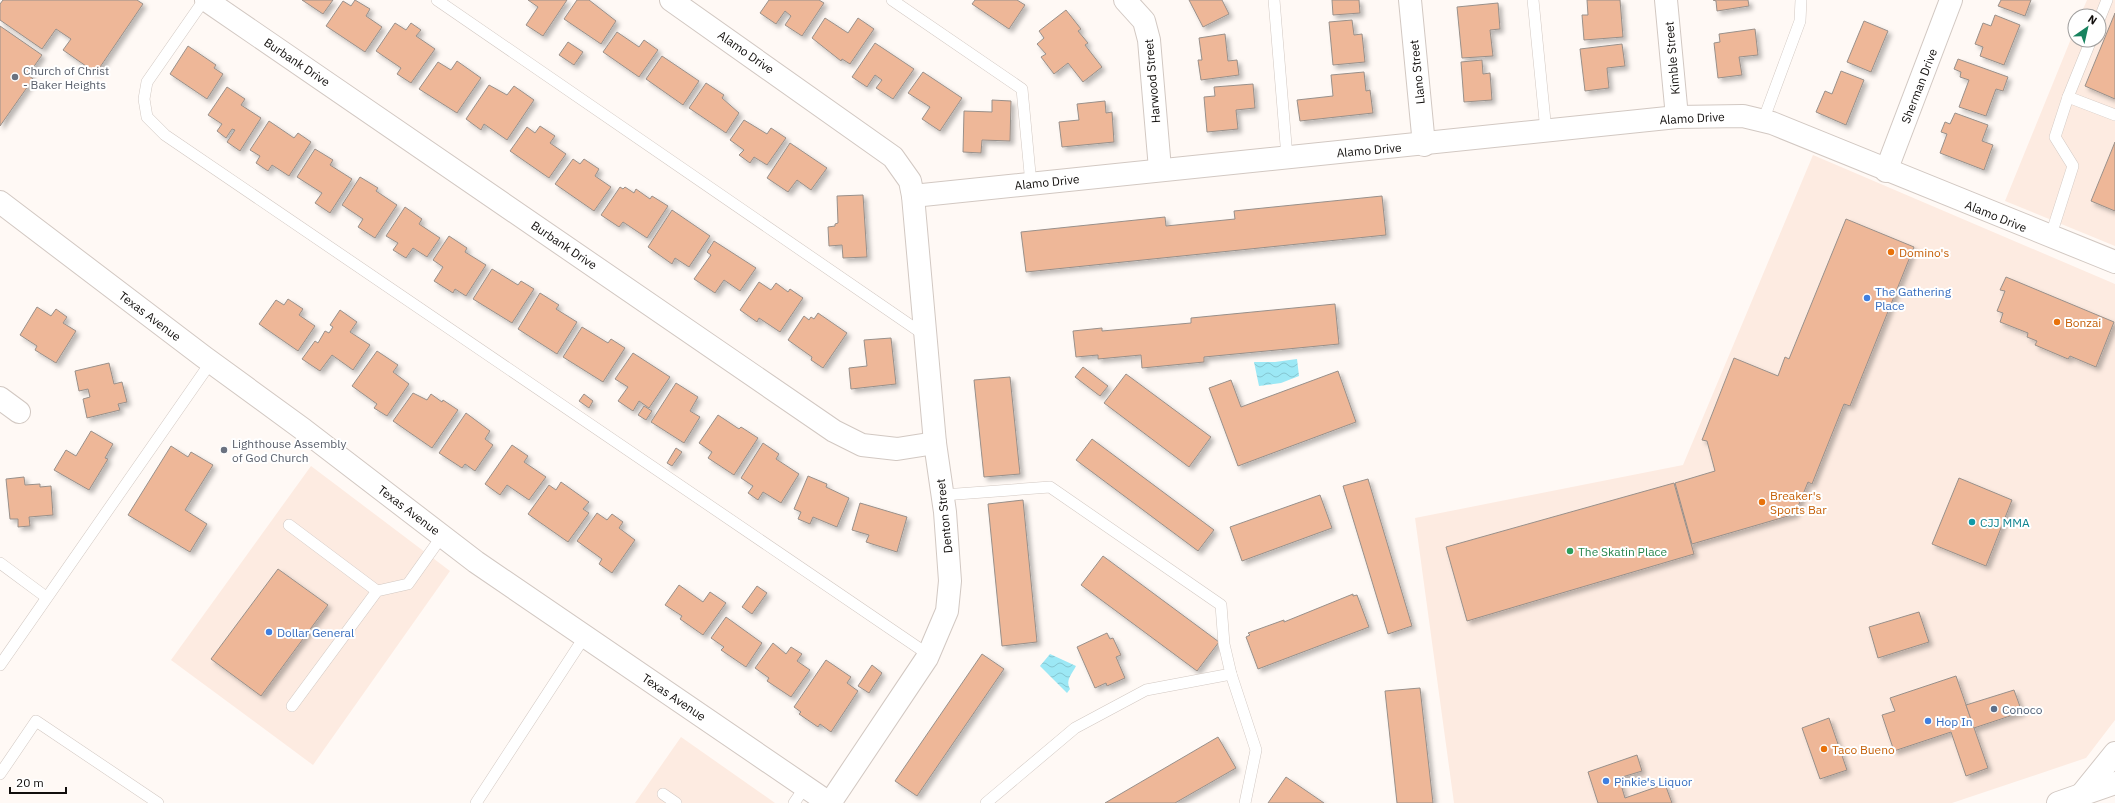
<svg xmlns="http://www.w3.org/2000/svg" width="2115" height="803" font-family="'IBM Plex Sans',sans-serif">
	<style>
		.built { fill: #fdebe1 }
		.water { fill: url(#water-waves) }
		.building { fill: #eeb798; stroke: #99908a; filter: url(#shadow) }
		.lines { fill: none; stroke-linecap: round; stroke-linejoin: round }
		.lane-casing { stroke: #d2c8c2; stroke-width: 12 }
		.street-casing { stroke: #d2c8c2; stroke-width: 24 }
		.secondary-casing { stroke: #d2c8c2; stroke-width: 24 }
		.highway-casing { stroke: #d2c8c2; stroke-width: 24 }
		.lane { stroke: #fff; stroke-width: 11 }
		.street { stroke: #fff; stroke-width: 22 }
		.secondary { stroke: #fff; stroke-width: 22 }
		.highway { stroke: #fff; stroke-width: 22 }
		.worship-dot { fill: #6b7280; stroke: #fff; stroke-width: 1.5 }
		.food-dot { fill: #e8710a; stroke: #fff; stroke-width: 1.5 }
		.shop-dot { fill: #3f7fe0; stroke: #fff; stroke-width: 1.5 }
		.culture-dot { fill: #0f9aa8; stroke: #fff; stroke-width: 1.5 }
		.leisure-dot { fill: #2e9e5b; stroke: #fff; stroke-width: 1.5 }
		.service-dot { fill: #5c6f8a; stroke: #fff; stroke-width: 1.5 }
		.labels { text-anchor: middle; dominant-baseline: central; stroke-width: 4; stroke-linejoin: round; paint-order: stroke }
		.street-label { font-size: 12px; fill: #110e0c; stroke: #fff }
		.worship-label { font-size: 12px; fill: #5b616d; stroke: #fff; text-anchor: start }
		.food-label { font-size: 12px; fill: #c56008; stroke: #fff; text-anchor: start }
		.shop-label { font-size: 12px; fill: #366cbe; stroke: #fff; text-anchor: start }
		.culture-label { font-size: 12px; fill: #0d838f; stroke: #fff; text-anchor: start }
		.leisure-label { font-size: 12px; fill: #27864d; stroke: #fff; text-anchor: start }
		.service-label { font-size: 12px; fill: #4e5e75; stroke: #fff; text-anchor: start }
	</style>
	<defs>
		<pattern id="water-waves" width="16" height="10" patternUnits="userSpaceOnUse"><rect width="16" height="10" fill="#9ce8f5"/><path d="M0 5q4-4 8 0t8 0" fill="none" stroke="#85c6d1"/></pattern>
		<filter id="shadow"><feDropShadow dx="3.5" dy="3.5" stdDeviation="2" flood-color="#0004"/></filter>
	</defs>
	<rect width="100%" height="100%" fill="#fff9f5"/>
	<g class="built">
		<polygon points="2087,0 2115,0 2115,246 2005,201 2075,29 2075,40 2099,40 2099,16 2080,16"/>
		<polygon points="1813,155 2115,284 2115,720 2086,758 1952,803 1454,803 1415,518 1683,465"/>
		<polygon points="311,466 450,571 313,765 171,660"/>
		<polygon points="681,737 775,803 635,803"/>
	</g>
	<g class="water">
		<polygon points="1297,359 1299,376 1281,383 1259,386 1254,362 1275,362"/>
		<path d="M1050,654L1076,666C1072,674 1065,680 1070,689L1067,693L1040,666Z"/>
	</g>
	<g class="building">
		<polygon points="3,0 137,0 143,4 96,73 63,50 71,39 56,29 42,49 0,20 0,4"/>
		<polygon points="302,0 333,0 323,14"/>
		<polygon points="355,0 370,9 366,16 382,27 365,52 326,26 343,1 351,6"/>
		<polygon points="528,0 567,0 543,36 526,25 538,7"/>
		<polygon points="577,0 589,0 616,21 601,44 564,19"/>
		<polygon points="769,0 819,0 824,3 802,36 785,25 791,16 785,11 776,24 760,13"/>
		<polygon points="975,0 1017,0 1025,5 1009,29 972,4"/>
		<polygon points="1189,0 1222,0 1229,14 1203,27"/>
		<polygon points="1332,0 1359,0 1360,13 1333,15"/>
		<polygon points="1587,0 1620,0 1623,37 1584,40 1582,15 1588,15"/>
		<polygon points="1713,0 1748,0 1749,6 1717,11 1716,1"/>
		<polygon points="2001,0 2031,0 2025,16 1998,6"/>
		<polygon points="1498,3 1500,29 1490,30 1493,56 1462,58 1457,7"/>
		<polygon points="1066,10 1081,29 1078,31 1088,43 1085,45 1102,67 1083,82 1068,63 1054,74 1041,57 1046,54 1037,44 1044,38 1039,31"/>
		<polygon points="2115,13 2115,99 2085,86"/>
		<polygon points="1995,15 2020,25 2004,65 1980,56 1983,47 1975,44 1983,23 1991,26"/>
		<polygon points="825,18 848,33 858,18 874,29 850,64 842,59 841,61 812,38"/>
		<polygon points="1352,20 1354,35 1362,34 1365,62 1333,65 1329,22"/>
		<polygon points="1864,21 1888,31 1871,72 1847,62"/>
		<polygon points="395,23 406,30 411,23 421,30 416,36 435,49 411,83 397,74 401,68 376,51"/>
		<polygon points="0,26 42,55 28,75 33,79 0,126"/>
		<polygon points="1755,29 1758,55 1739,57 1742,75 1718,78 1714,43 1720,42 1719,34"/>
		<polygon points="617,32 639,47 644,40 658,50 639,77 603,52"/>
		<polygon points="1225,34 1228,61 1237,60 1239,75 1201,80 1198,60 1202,60 1199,38"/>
		<polygon points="568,42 583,52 574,65 559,55"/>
		<polygon points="875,43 914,69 893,99 876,88 882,80 875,75 867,87 852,77"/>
		<polygon points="1622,44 1625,66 1607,68 1609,88 1585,91 1580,49"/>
		<polygon points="188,46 216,65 214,68 223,74 207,99 170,74"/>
		<polygon points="662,56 699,81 683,105 646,79"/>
		<polygon points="1958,59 2008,77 2003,91 1996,89 1986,116 1959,107 1969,80 1960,77 1961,72 1954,69"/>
		<polygon points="1482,60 1483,74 1490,73 1492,100 1464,102 1461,62"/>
		<polygon points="457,61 481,78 457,113 419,89 438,62 451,70"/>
		<polygon points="1841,71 1864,80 1846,125 1816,112 1825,91 1832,94"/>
		<polygon points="923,72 962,98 940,131 922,119 930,107 908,93"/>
		<polygon points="1364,72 1366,91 1370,90 1373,113 1300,121 1297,100 1333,96 1331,75"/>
		<polygon points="706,83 724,95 722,98 739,113 726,133 689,108"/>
		<polygon points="1253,84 1255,108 1236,110 1238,129 1207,132 1204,97 1215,96 1214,87"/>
		<polygon points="489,85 507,95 514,86 534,100 507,140 484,124 481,130 466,119"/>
		<polygon points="227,87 245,99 241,105 261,118 240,151 227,142 235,130 232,129 226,138 217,131 222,124 208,115"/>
		<polygon points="992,100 1011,101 1010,141 982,140 981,153 963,152 964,111 992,112"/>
		<polygon points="1105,101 1106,113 1112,112 1114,142 1062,147 1059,122 1079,120 1077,104"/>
		<polygon points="1955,113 1988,125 1982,141 1993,145 1984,170 1940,153 1947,134 1941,132 1945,122 1950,124"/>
		<polygon points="744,120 767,134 771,128 786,138 767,165 754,157 750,163 739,155 744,150 730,140"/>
		<polygon points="269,121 294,138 298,133 311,142 289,176 272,165 268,171 256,163 260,156 250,150"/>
		<polygon points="540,126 555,136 550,143 566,154 549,178 510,151 527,127 535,133"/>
		<polygon points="2115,142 2115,211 2091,201"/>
		<polygon points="790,143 827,168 811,190 797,180 788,192 767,178"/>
		<polygon points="315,149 333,160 330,165 352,179 330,213 315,203 322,193 297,177"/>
		<polygon points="573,159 580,164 584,159 599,169 595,176 611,187 594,211 555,184"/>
		<polygon points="360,177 378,188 376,191 397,205 375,238 358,227 363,219 342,205"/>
		<polygon points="620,187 623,189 625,187 634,193 636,189 650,199 652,196 668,206 647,238 623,222 619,227 601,215"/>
		<polygon points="863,195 867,257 843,258 842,245 829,246 828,227 835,226 835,224 838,223 837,196"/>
		<polygon points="1382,196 1386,235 1026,272 1021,232 1165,217 1166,226 1235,219 1234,211"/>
		<polygon points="405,207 422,219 419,224 440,238 427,257 413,248 406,258 393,250 398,243 386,236"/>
		<polygon points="672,210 710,236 689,267 675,258 672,264 648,247"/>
		<polygon points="1846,219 1914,247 1850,406 1844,404 1812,484 1808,482 1795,514 1692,544 1675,483 1715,471 1707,441 1702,440 1734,358 1778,376 1785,357 1789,359"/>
		<polygon points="449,236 467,248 465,252 486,265 466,296 455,289 453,293 434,281 443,267 433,260"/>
		<polygon points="714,241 756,268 740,291 724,280 715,293 694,279 711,255 707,252"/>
		<polygon points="492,269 518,285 521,281 534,289 512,323 473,299"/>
		<polygon points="2006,277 2114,322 2096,367 2070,356 2068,359 2035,345 2037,341 2027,337 2028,333 2000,322 2003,313 1997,311 2005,291 2000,290"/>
		<polygon points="759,282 771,290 776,283 788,292 790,289 803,298 780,332 759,318 757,322 740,310"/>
		<polygon points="540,293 559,305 556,309 577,322 557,354 518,329"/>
		<polygon points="288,299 303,309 299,315 315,326 298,351 259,324 276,300 284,305"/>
		<polygon points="1335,304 1339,344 1204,357 1204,362 1142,368 1141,355 1098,359 1098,355 1076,357 1073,331 1102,328 1102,331 1191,323 1191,318"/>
		<polygon points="37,307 51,316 56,309 67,317 63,323 76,331 56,363 35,350 37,346 20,335"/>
		<polygon points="340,310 357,322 350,332 370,345 353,370 332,355 320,371 302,359 315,341 318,343 325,331 329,333 333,327 330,325"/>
		<polygon points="818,313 847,333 823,368 811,360 812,357 788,340 804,316 809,320 811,317 814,319"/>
		<polygon points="582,327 608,343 611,339 625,348 603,382 563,357"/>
		<polygon points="891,338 896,384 851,389 849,368 867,366 864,340"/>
		<polygon points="377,351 398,365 393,372 409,384 387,416 374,408 377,404 352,386"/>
		<polygon points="633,353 670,377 649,408 639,401 633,411 618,401 628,387 615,379"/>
		<polygon points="109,363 114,384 122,382 127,402 118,404 120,410 87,418 83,399 90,397 88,389 79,391 75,371"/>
		<polygon points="1083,367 1108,386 1100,396 1075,377"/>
		<polygon points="1338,371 1356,422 1238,466 1209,388 1231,380 1241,407"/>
		<polygon points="1126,374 1211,437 1189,467 1104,403"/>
		<polygon points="1010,377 1020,474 984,477 974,380"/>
		<polygon points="676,383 698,397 690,411 700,417 684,443 651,422"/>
		<polygon points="413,393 427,400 431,394 442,402 443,400 458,410 432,448 393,421"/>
		<polygon points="584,394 593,401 589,408 579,401"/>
		<polygon points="644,406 652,411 646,420 638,415"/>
		<polygon points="466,413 490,431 485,439 493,445 475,471 465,464 462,468 439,453"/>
		<polygon points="718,415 739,429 741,427 758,438 734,475 708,458 712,452 699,443"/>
		<polygon points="91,431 113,444 105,458 108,459 89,490 54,470 66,450 76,456"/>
		<polygon points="1092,439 1214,530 1198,551 1076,460"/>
		<polygon points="763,443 779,454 776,459 799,474 781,503 763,492 758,500 748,493 753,486 741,478"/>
		<polygon points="512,445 528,456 524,462 546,477 529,500 507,485 500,495 485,484"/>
		<polygon points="171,446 188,457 191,452 213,465 185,510 207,524 190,552 128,515"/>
		<polygon points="676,448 682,452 672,466 667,463"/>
		<polygon points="808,476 827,484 826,487 849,498 837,527 813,517 810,524 798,519 801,512 794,509"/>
		<polygon points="24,477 25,485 40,484 40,487 51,486 53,515 29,517 30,526 18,527 18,519 10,519 6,479"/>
		<polygon points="1959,478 2012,500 1986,566 1932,544"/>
		<polygon points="1368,479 1412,626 1388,634 1343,486"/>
		<polygon points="561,482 589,502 583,509 589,513 568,542 528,514 549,485 556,490"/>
		<polygon points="1674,483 1694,554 1467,621 1446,547"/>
		<polygon points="1320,495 1332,528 1242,561 1230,527"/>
		<polygon points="1023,500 1037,642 1002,646 988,504"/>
		<polygon points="860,503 907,517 897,552 866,542 869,535 852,530"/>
		<polygon points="597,513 607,520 612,514 623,522 619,528 635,540 612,573 599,564 602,559 577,541"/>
		<polygon points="1103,556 1219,642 1197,671 1081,585"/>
		<polygon points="278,569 328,605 261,696 211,659"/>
		<polygon points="679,585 703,602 710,592 726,603 703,635 680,619 682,616 665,605"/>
		<polygon points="757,586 767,593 752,614 742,607"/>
		<polygon points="1353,594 1353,596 1357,595 1369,627 1258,669 1246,637 1250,635 1248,633 1284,620 1284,622"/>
		<polygon points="1919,612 1929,642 1878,658 1869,627"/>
		<polygon points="726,617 762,643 746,667 721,650 724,647 711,638"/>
		<polygon points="1107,633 1110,639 1113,638 1121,655 1116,657 1125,678 1107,686 1106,683 1095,688 1077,647"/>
		<polygon points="773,643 786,654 791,647 802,654 797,661 810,670 791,697 767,681 769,678 755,668"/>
		<polygon points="982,654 1004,669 917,796 895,781"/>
		<polygon points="826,660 851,677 847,683 858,691 831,732 820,724 818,727 799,714 801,712 794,707"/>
		<polygon points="872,665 882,673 869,693 858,686"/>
		<polygon points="1956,676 1988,768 1966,776 1951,732 1894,751 1882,715 1895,711 1890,698"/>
		<polygon points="1420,688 1433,803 1397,803 1385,691"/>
		<polygon points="2014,690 2022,712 1974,728 1966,705"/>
		<polygon points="1829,718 1847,770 1820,779 1802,728"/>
		<polygon points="1218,737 1236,768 1175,803 1105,803"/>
		<polygon points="1637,755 1642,771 1619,778 1625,798 1665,784 1672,803 1598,803 1588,772"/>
		<polygon points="1286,777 1324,803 1268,803"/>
	</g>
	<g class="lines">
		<g class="lane-casing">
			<g id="lane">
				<polyline points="204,0 147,82 144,99 147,117 165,135 929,655"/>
				<polyline points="437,0 926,336"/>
				<polyline points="892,0 1022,89 1031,184"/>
				<polyline points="1274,0 1287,157"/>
				<polyline points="1533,0 1546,131"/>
				<polyline points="2099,20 2107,0"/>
				<polyline points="2091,40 2068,97 2115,115"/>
				<polyline points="1763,121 1800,21 1801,0"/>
				<polyline points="2050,238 2073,166 2055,137 2068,97"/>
				<polyline points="943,495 1050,487 1221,605 1224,644 1231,674"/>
				<polyline points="289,525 377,591"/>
				<polyline points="0,563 46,597"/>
				<polyline points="0,665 211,362"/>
				<polyline points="292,706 377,591 408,584 442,536"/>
				<polyline points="0,774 36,721 158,803"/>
				<polyline points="663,794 676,803"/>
				<polyline points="476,803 585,636"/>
				<polyline points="794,803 805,787"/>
				<polyline points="986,803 1075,728 1146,690 1231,674 1256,750 1245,803"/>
			</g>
		</g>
		<g class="street-casing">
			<g id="street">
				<polyline points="206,0 834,431 862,445 897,449 935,443"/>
				<polyline points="671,0 893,157 910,181 913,196 1677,117 1743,116 1772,123 2115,262"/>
				<polyline points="1125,0 1144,21 1149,40 1160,169"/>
				<polyline points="1410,0 1424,145"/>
				<polyline points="1666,0 1677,117"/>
				<polyline points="1886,171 1951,0"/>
				<polyline points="0,398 19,412"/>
				<polyline points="830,803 927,658 947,611 950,581 945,512 935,443 913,196"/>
			</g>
		</g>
		<g class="secondary-casing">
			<polyline id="secondary" points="0,202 204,357 304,430 476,562 829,803"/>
		</g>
		<g class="highway-casing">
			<g id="highway">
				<polyline points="2081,795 2115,753"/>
				<polyline points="2058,803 2115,783"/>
			</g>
		</g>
		<use href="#lane" class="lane"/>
		<use href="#street" class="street"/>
		<use href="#secondary" class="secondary"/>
		<use href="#highway" class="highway"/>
	</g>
	<g class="worship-dot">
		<circle cx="15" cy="77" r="4"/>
		<circle cx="224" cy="450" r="4"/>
	</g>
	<g class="food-dot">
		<circle cx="1891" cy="252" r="4"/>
		<circle cx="2057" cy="322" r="4"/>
		<circle cx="1762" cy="502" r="4"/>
		<circle cx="1824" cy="749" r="4"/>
	</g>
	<g class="shop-dot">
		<circle cx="1867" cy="298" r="4"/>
		<circle cx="269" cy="632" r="4"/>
		<circle cx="1928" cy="721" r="4"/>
		<circle cx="1606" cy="781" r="4"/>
	</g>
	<circle class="culture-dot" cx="1972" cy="522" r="4"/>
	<circle class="leisure-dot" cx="1570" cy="551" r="4"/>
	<circle class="service-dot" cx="1994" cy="709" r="4"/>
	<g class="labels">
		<g class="street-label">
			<text transform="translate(746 52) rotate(35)">Alamo Drive</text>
			<text transform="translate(1672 58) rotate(-95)">Kimble Street</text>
			<text transform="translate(297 62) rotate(34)">Burbank Drive</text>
			<text transform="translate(1417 72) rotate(-96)">Llano Street</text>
			<text transform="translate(1152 81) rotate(-95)">Harwood Street</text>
			<text transform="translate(1919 86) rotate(-69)">Sherman Drive</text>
			<text transform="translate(1692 118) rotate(-3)">Alamo Drive</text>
			<text transform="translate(1369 150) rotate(-5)">Alamo Drive</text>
			<text transform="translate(1047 182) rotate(-6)">Alamo Drive</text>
			<text transform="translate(1996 216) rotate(22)">Alamo Drive</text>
			<text transform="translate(564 245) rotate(34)">Burbank Drive</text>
			<text transform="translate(150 316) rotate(37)">Texas Avenue</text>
			<text transform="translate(409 510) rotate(37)">Texas Avenue</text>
			<text transform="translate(944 516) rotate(-96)">Denton Street</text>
			<text transform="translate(674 697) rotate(34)">Texas Avenue</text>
		</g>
		<g class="worship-label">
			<text x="23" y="70">Church of Christ<tspan x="23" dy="14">- Baker Heights</tspan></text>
			<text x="232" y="443">Lighthouse Assembly<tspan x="232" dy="14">of God Church</tspan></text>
		</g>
		<g class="food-label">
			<text x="1899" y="252">Domino's</text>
			<text x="2065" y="322">Bonzai</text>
			<text x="1770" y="495">Breaker's<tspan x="1770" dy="14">Sports Bar</tspan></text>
			<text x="1832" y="749">Taco Bueno</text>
		</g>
		<g class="shop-label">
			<text x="1875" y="291">The Gathering<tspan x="1875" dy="14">Place</tspan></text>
			<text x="277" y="632">Dollar General</text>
			<text x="1936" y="721">Hop In</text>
			<text x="1614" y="781">Pinkie's Liquor</text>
		</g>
		<g class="culture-label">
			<text x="1980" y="522">CJJ MMA</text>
		</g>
		<g class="leisure-label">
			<text x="1578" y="551">The Skatin Place</text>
		</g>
		<g class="service-label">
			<text x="2002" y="709">Conoco</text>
		</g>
	</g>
	<g transform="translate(2087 28) rotate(34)"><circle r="19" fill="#ffffff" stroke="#a09f9e"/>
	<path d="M0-3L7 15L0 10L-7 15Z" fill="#18835f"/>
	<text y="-6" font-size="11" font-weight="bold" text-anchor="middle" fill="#110e0c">N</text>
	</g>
	<path d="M10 787v6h56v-6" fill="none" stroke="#110e0c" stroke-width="2"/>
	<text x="16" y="787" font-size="12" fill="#110e0c" stroke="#ffffff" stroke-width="3" paint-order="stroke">20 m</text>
</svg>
